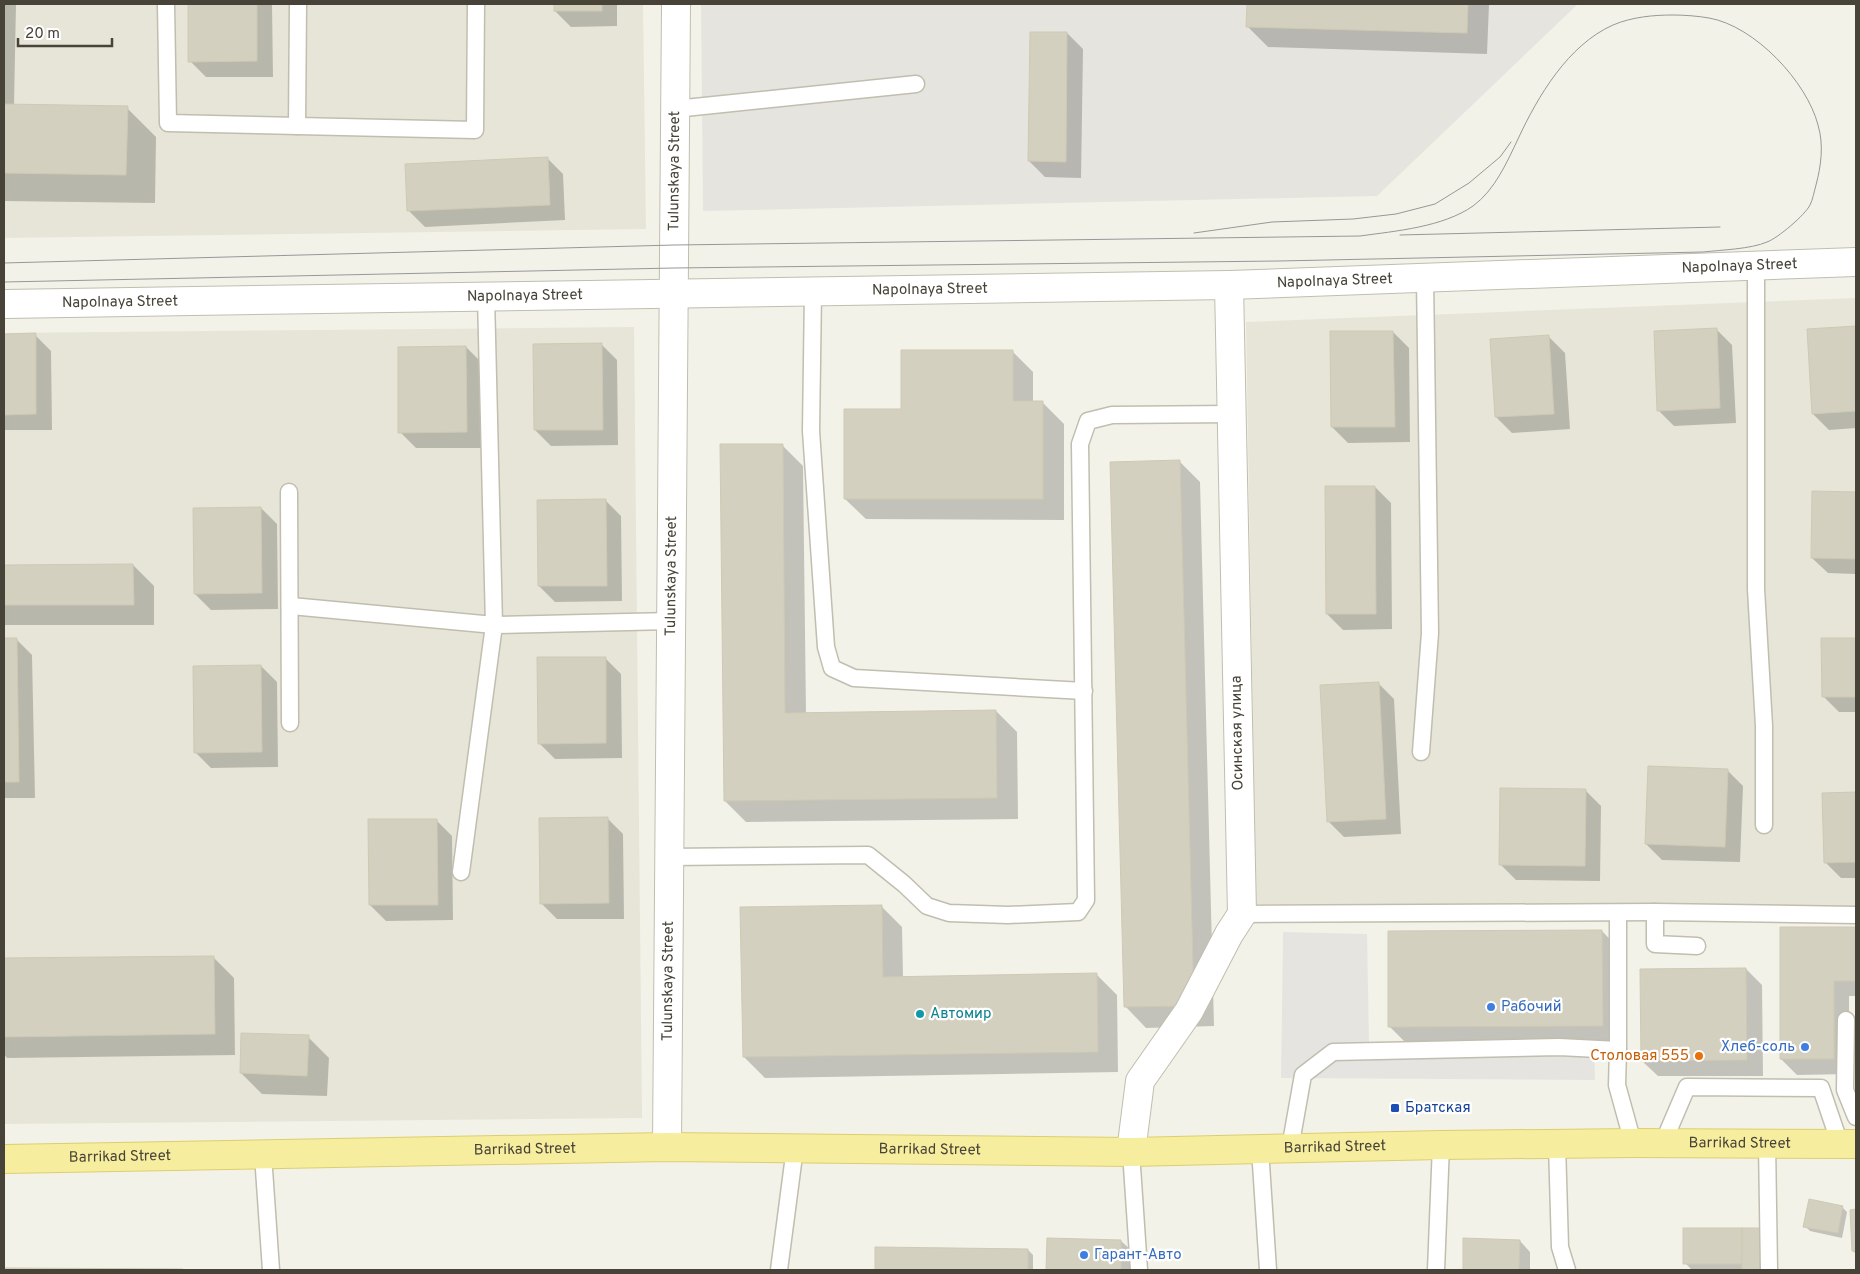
<svg xmlns="http://www.w3.org/2000/svg" width="1860" height="1274" font-family="Overpass,sans-serif">
	<style>
		.residential { fill: #e7e5d8 }
		.industrial { fill: #e6e4de }
		.parking { fill: #e5e4e0 }
		.shadow { fill: #0003 }
		.building { fill: #d4d0bf; stroke: #cfc9b3 }
		.lines { fill: none; stroke-linecap: round; stroke-linejoin: round }
		.service-casing { stroke: #c1beaf; stroke-width: 19 }
		.minor-casing { stroke: #c1beaf; stroke-width: 30 }
		.tertiary-casing { stroke: #c1beaf; stroke-width: 30 }
		.primary-casing { stroke: #dcce6f; stroke-width: 30 }
		.service { stroke: #fff; stroke-width: 16 }
		.minor { stroke: #fff; stroke-width: 28 }
		.tertiary { stroke: #fff; stroke-width: 28 }
		.primary { stroke: #f7ed9e; stroke-width: 28 }
		.tram { stroke: #979797; stroke-width: 1 }
		.shop-dot { fill: #3f7fe0; stroke: #fff; stroke-width: 2 }
		.culture-dot { fill: #0f9aa8; stroke: #fff; stroke-width: 2 }
		.food-dot { fill: #e8710a; stroke: #fff; stroke-width: 2 }
		.transit-dot { fill: #1a4fb4; stroke: #fff; stroke-width: 2 }
		.labels { text-anchor: middle; dominant-baseline: central; stroke-width: 4.5; stroke-linejoin: round; paint-order: stroke }
		.street-label { font-size: 15px; fill: #474338; stroke: #fff }
		.shop-label { font-size: 15px; fill: #366cbe; stroke: #fff; text-anchor: start }
		.culture-label { font-size: 15px; fill: #0d838f; stroke: #fff; text-anchor: start }
		.food-label { font-size: 15px; fill: #c56008; stroke: #fff; text-anchor: end }
		.transit-label { font-size: 15px; fill: #164399; stroke: #fff; text-anchor: start }
	</style>
	<rect width="100%" height="100%" fill="#f3f2e9"/>
	<g class="residential">
		<polygon points="4,4 643,4 646,229 4,238"/>
		<polygon points="1856,298 1856,907 1256,904 1246,322"/>
		<polygon points="634,327 642,1118 4,1124 4,333"/>
	</g>
	<polygon class="industrial" points="701,4 1578,4 1377,196 703,211"/>
	<polygon class="parking" points="1283,932 1367,934 1369,1042 1594,1042 1595,1080 1281,1078"/>
	<g class="shadow">
		<polygon points="4,4 16,4 14,106 127,108 156,137 155,203 4,201"/>
		<polygon points="189,4 272,4 273,77 206,77 190,61"/>
		<polygon points="555,4 617,4 617,26 571,27 555,11"/>
		<polygon points="1248,4 1489,4 1487,54 1268,47 1247,26"/>
		<polygon points="1067,33 1083,49 1081,178 1045,177 1029,161"/>
		<polygon points="547,158 563,174 565,220 425,227 409,211"/>
		<polygon points="1856,327 1856,428 1829,430 1813,414 1808,330"/>
		<polygon points="1716,329 1732,345 1736,423 1674,426 1658,410"/>
		<polygon points="1393,332 1409,348 1410,442 1348,443 1332,427"/>
		<polygon points="4,335 35,335 51,351 52,430 4,430"/>
		<polygon points="1549,337 1565,353 1570,429 1512,433 1496,417"/>
		<polygon points="601,344 617,360 618,445 551,446 535,430"/>
		<polygon points="466,347 482,363 483,448 416,448 400,432"/>
		<polygon points="1012,351 1033,372 1033,403 1043,403 1064,424 1064,520 866,519 845,499 902,410"/>
		<polygon points="782,445 803,466 806,714 996,711 1017,732 1018,819 746,822 725,801"/>
		<polygon points="1179,461 1200,482 1214,1026 1146,1028 1126,1007"/>
		<polygon points="1375,487 1391,503 1392,629 1343,630 1327,614"/>
		<polygon points="1813,492 1856,493 1856,574 1828,573 1812,558"/>
		<polygon points="605,500 621,516 622,601 555,602 539,586"/>
		<polygon points="261,508 277,524 278,609 211,610 195,594"/>
		<polygon points="133,565 154,586 154,625 4,625 4,566"/>
		<polygon points="4,639 16,639 32,655 35,798 4,798"/>
		<polygon points="1823,639 1856,639 1856,712 1839,712 1823,696"/>
		<polygon points="605,658 621,674 622,758 555,759 539,743"/>
		<polygon points="261,666 277,682 278,767 211,768 195,752"/>
		<polygon points="1378,683 1394,699 1401,834 1344,837 1328,821"/>
		<polygon points="1727,770 1743,786 1740,862 1662,860 1646,844"/>
		<polygon points="1585,790 1601,806 1600,881 1516,880 1500,864"/>
		<polygon points="1856,793 1856,878 1841,878 1825,862 1823,794"/>
		<polygon points="607,818 623,834 624,919 557,919 541,903"/>
		<polygon points="436,820 452,836 453,920 386,921 370,905"/>
		<polygon points="881,906 902,927 903,977 1096,974 1117,995 1118,1072 765,1078 744,1057"/>
		<polygon points="1856,928 1856,996 1849,996 1849,1074 1797,1075 1781,1059 1781,929"/>
		<polygon points="1602,931 1622,952 1623,1046 1410,1047 1389,1026"/>
		<polygon points="213,957 234,978 235,1055 7,1058 4,1054 4,960"/>
		<polygon points="1746,969 1762,985 1763,1076 1658,1076 1642,1061"/>
		<polygon points="308,1037 329,1058 327,1096 262,1094 241,1073"/>
		<polygon points="1842,1207 1847,1212 1842,1238 1810,1231 1805,1226"/>
		<polygon points="1856,1210 1856,1254 1853,1251 1851,1211"/>
		<polygon points="1762,1229 1778,1245 1778,1270 1692,1270 1685,1263"/>
		<polygon points="1048,1239 1121,1241 1132,1251 1131,1270 1048,1270"/>
		<polygon points="1465,1240 1520,1241 1530,1252 1530,1270 1464,1270"/>
		<polygon points="877,1248 1028,1250 1033,1255 1033,1270 876,1270"/>
		<polygon points="4,1269 182,1270 183,1270 4,1270"/>
	</g>
	<g class="building">
		<polygon points="188,4 257,4 257,61 188,62"/>
		<rect x="554" y="4" width="48" height="7"/>
		<polygon points="1247,4 1468,4 1467,33 1246,27"/>
		<polygon points="1030,32 1067,32 1066,162 1028,161"/>
		<polygon points="4,104 128,106 126,175 4,173"/>
		<polygon points="548,157 550,205 407,211 405,164"/>
		<polygon points="1856,326 1856,411 1812,414 1807,329"/>
		<polygon points="1717,328 1720,408 1657,411 1654,331"/>
		<polygon points="1330,331 1393,331 1395,427 1331,427"/>
		<polygon points="36,333 36,414 4,415 4,334"/>
		<polygon points="1549,335 1554,414 1495,417 1490,339"/>
		<polygon points="602,343 603,430 534,430 533,344"/>
		<polygon points="466,346 467,432 398,433 398,347"/>
		<polygon points="901,350 1013,350 1013,401 1043,401 1043,499 844,499 844,409 901,409"/>
		<polygon points="720,444 783,444 785,713 996,710 997,798 724,801"/>
		<polygon points="1180,460 1194,1006 1124,1007 1110,462"/>
		<polygon points="1325,486 1375,486 1376,614 1326,614"/>
		<polygon points="1812,491 1856,492 1856,559 1811,558"/>
		<polygon points="606,499 607,586 538,586 537,500"/>
		<polygon points="261,507 262,593 194,594 193,508"/>
		<polygon points="133,564 134,605 4,605 4,565"/>
		<polygon points="4,638 17,638 19,782 4,782"/>
		<polygon points="1821,638 1856,638 1856,697 1822,697"/>
		<polygon points="537,657 606,657 606,743 538,744"/>
		<polygon points="261,665 262,752 194,753 193,666"/>
		<polygon points="1379,682 1386,819 1327,822 1320,685"/>
		<polygon points="1648,766 1728,769 1725,847 1645,844"/>
		<polygon points="1500,788 1586,789 1585,866 1499,865"/>
		<polygon points="1856,792 1856,862 1824,863 1822,793"/>
		<polygon points="608,817 609,903 540,904 539,818"/>
		<polygon points="368,819 437,819 438,905 369,905"/>
		<polygon points="882,905 883,977 1097,973 1098,1052 743,1057 740,907"/>
		<polygon points="1780,927 1856,927 1856,981 1834,981 1834,1059 1780,1059"/>
		<polygon points="1602,930 1603,1026 1388,1027 1388,931"/>
		<polygon points="214,956 215,1034 4,1037 4,958"/>
		<polygon points="1746,968 1747,1060 1641,1061 1640,969"/>
		<polygon points="241,1033 309,1035 307,1076 240,1073"/>
		<polygon points="1809,1199 1843,1206 1838,1233 1803,1227"/>
		<polygon points="1856,1209 1856,1251 1852,1251 1850,1210"/>
		<rect x="1683" y="1228" width="59" height="36"/>
		<rect x="1742" y="1228" width="21" height="42"/>
		<polygon points="1047,1238 1121,1240 1121,1270 1046,1270"/>
		<polygon points="1463,1238 1520,1240 1519,1270 1463,1270"/>
		<polygon points="875,1247 1028,1249 1028,1270 875,1270"/>
		<polygon points="4,1268 183,1269 183,1270 4,1270"/>
	</g>
	<g class="lines">
		<g class="service-casing">
			<g id="service">
				<polyline points="166,4 168,123 475,130 476,4"/>
				<polyline points="675,109 916,84"/>
				<polyline points="297,126 298,4"/>
				<polyline points="1756,265 1756,589 1764,726 1764,825"/>
				<polyline points="813,291 811,431 826,647 832,668 854,678 1084,691"/>
				<polyline points="289,492 290,723"/>
				<polyline points="291,606 494,625 486,296"/>
				<polyline points="1421,752 1430,633 1425,278"/>
				<polyline points="669,857 868,855 904,884 927,906 949,913 1008,915 1078,912 1086,900 1080,444 1088,421 1112,415 1232,414"/>
				<polyline points="461,872 494,625 671,621"/>
				<polyline points="1618,913 1618,1050"/>
				<polyline points="1242,914 1655,912"/>
				<polyline points="1697,946 1655,944 1655,912 1856,915"/>
				<polyline points="1846,1020 1845,1090 1856,1117"/>
				<polyline points="1663,1143 1687,1087 1821,1088 1840,1144"/>
				<polyline points="1767,1143 1769,1270"/>
				<polyline points="1557,1144 1560,1247 1567,1270"/>
				<polyline points="1290,1148 1303,1075 1333,1052 1559,1047 1618,1050 1617,1085 1633,1143"/>
				<polyline points="1260,1149 1268,1270"/>
				<polyline points="1131,1152 1139,1270"/>
				<polyline points="263,1155 271,1270"/>
				<polyline points="779,1270 795,1148"/>
				<polyline points="1436,1270 1441,1145"/>
			</g>
		</g>
		<g class="minor-casing">
			<g id="minor">
				<path id="s1" d="M667,1147L676,4"/>
				<polyline points="1131,1152 1140,1081 1189,1011 1229,934 1242,914 1229,285"/>
			</g>
		</g>
		<g class="tertiary-casing">
			<g id="tertiary">
				<path id="s2" d="M4,304L1229,285L1856,262"/>
			</g>
		</g>
		<g class="primary-casing">
			<g id="primary">
				<path id="s3" d="M4,1159L667,1147L1131,1152L1441,1145L1633,1143L1856,1144"/>
			</g>
		</g>
		<use href="#service" class="service"/>
		<use href="#minor" class="minor"/>
		<use href="#tertiary" class="tertiary"/>
		<use href="#primary" class="primary"/>
		<g class="tram">
			<polyline points="1194,233 1272,222 1353,219 1396,214 1435,204 1469,183 1500,157 1511,142"/>
			<polyline points="1400,235 1720,227"/>
			<path d="M4,263L674,245L1360,236C1396,231 1443,227 1473,206C1495,190 1507,162 1518,139C1538,96 1568,45 1613,25C1632,17 1653,15 1673,15C1684,15 1698,16 1709,18C1755,26 1807,82 1818,125C1824,145 1821,166 1816,185C1814,192 1813,199 1810,205C1805,215 1778,238 1767,242C1751,249 1721,250 1703,252L1279,261L674,268L4,282"/>
		</g>
	</g>
	<g class="shop-dot">
		<circle cx="1491" cy="1007" r="5"/>
		<circle cx="1805" cy="1047" r="5"/>
		<circle cx="1084" cy="1255" r="5"/>
	</g>
	<circle class="culture-dot" cx="920" cy="1014" r="5"/>
	<circle class="food-dot" cx="1699" cy="1056" r="5"/>
	<rect class="transit-dot" x="1390" y="1103" width="10" height="10" rx="2.5"/>
	<g class="labels">
		<g class="street-label">
			<text stroke="none"><textPath href="#s1" startOffset="976">Tulunskaya Street</textPath></text>
			<text stroke="none"><textPath href="#s2" startOffset="1736">Napolnaya Street</textPath></text>
			<text stroke="none"><textPath href="#s2" startOffset="1331">Napolnaya Street</textPath></text>
			<text stroke="none"><textPath href="#s2" startOffset="926">Napolnaya Street</textPath></text>
			<text stroke="none"><textPath href="#s2" startOffset="521">Napolnaya Street</textPath></text>
			<text stroke="none"><textPath href="#s2" startOffset="116">Napolnaya Street</textPath></text>
			<text stroke="none"><textPath href="#s1" startOffset="571">Tulunskaya Street</textPath></text>
			<text transform="translate(1238 733) rotate(-91)">Осинская улица</text>
			<text stroke="none"><textPath href="#s1" startOffset="166">Tulunskaya Street</textPath></text>
			<text stroke="none"><textPath href="#s3" startOffset="1736">Barrikad Street</textPath></text>
			<text stroke="none"><textPath href="#s3" startOffset="1331">Barrikad Street</textPath></text>
			<text stroke="none"><textPath href="#s3" startOffset="521">Barrikad Street</textPath></text>
			<text stroke="none"><textPath href="#s3" startOffset="926">Barrikad Street</textPath></text>
			<text stroke="none"><textPath href="#s3" startOffset="116">Barrikad Street</textPath></text>
		</g>
		<g class="shop-label">
			<text x="1501" y="1007">Рабочий</text>
			<text x="1795" y="1047" text-anchor="end">Хлеб-соль</text>
			<text x="1094" y="1255">Гарант-Авто</text>
		</g>
		<g class="culture-label">
			<text x="930" y="1014">Автомир</text>
		</g>
		<g class="food-label">
			<text x="1689" y="1056">Столовая 555</text>
		</g>
		<g class="transit-label">
			<text x="1405" y="1108">Братская</text>
		</g>
	</g>
	<rect width="1860" height="1274" fill="none" stroke="#474338" stroke-width="10"/>
	<path d="M18 38v8h94v-8" fill="none" stroke="#474338" stroke-width="2.5"/>
	<text x="25" y="38" font-size="15" fill="#474338" stroke="#ffffff" stroke-width="4" paint-order="stroke">20 m</text>
</svg>
